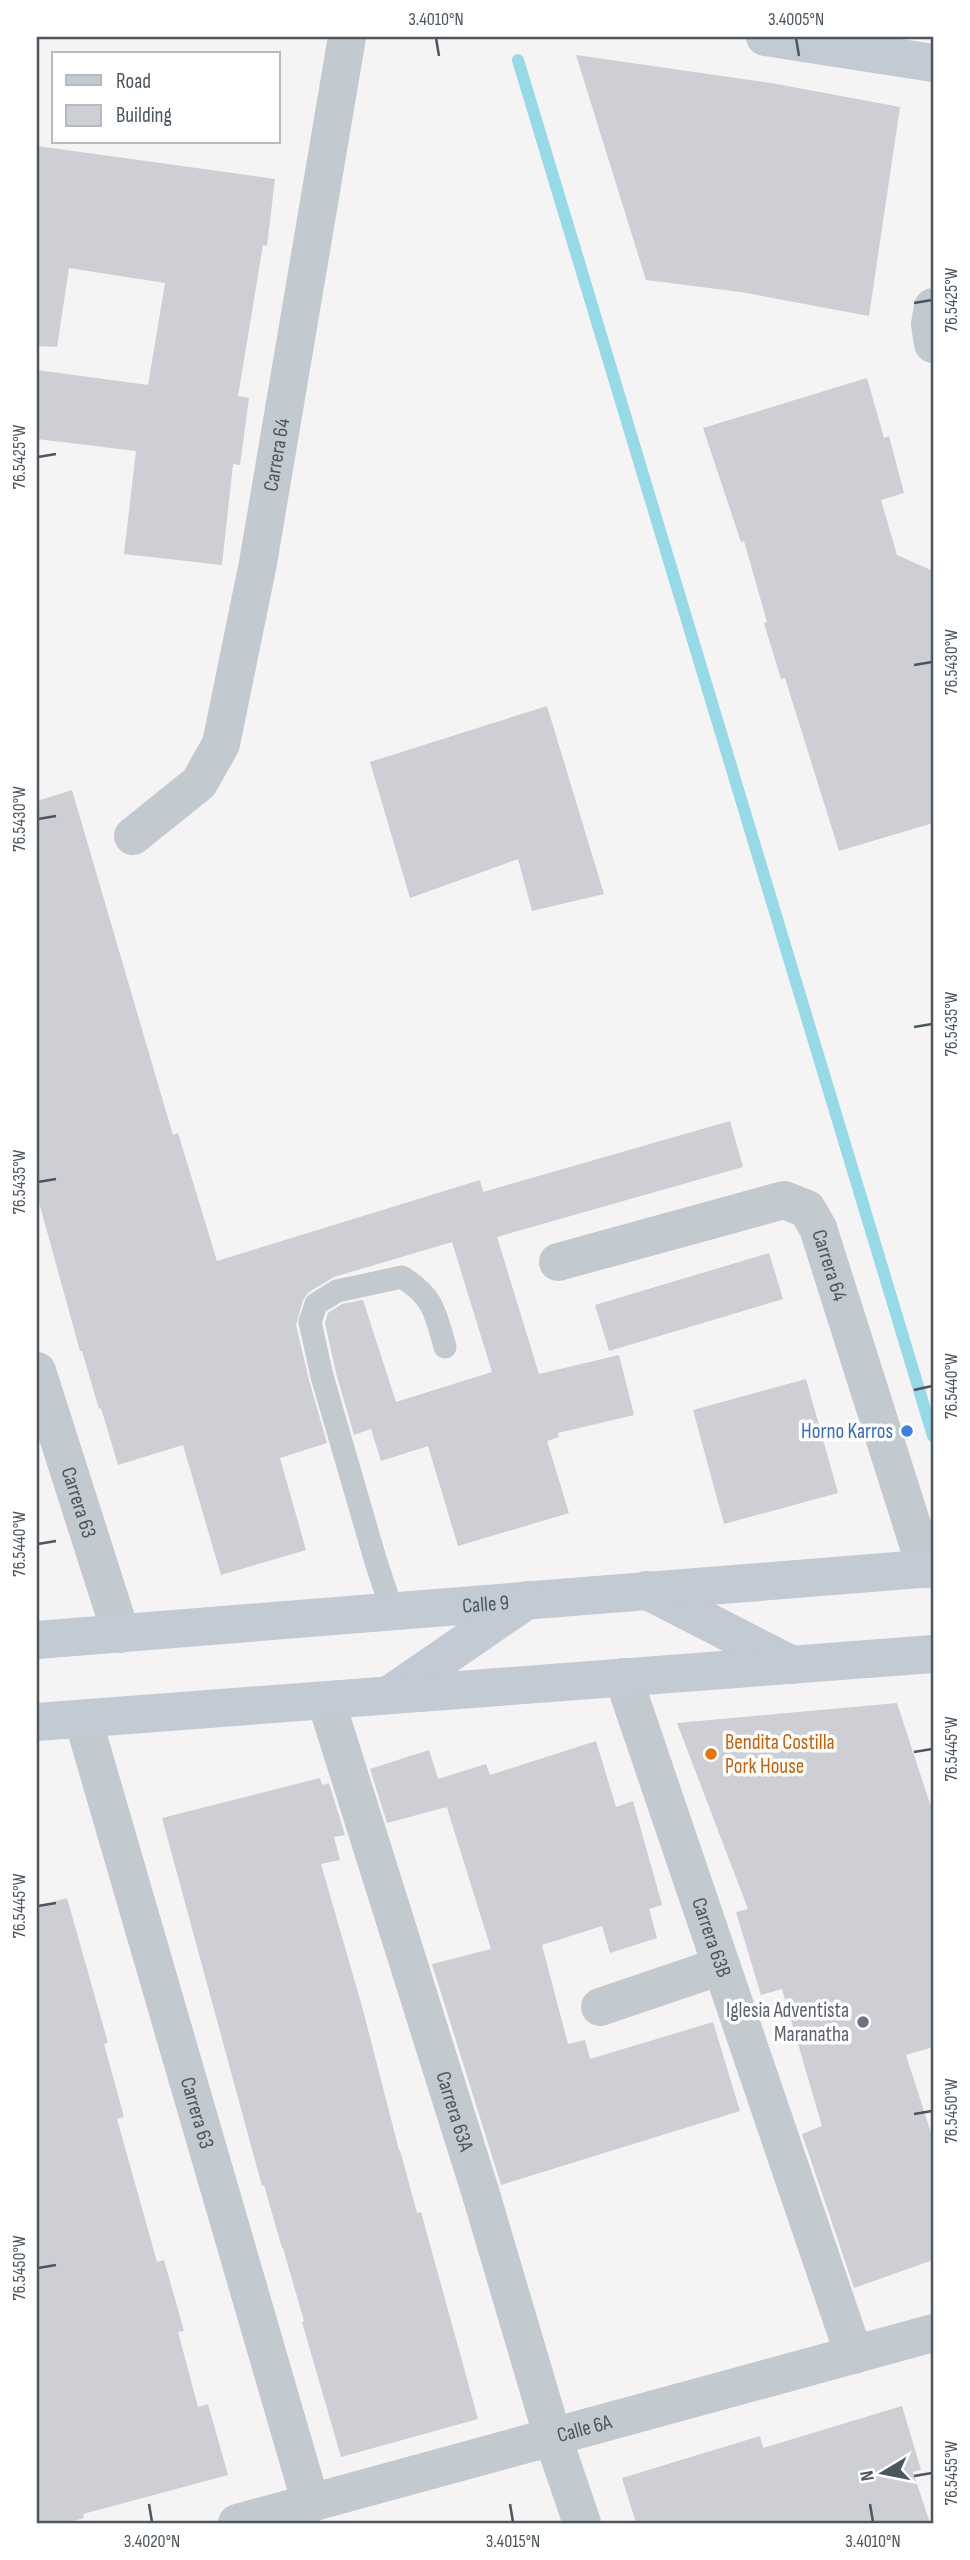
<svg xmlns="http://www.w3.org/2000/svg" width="970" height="2560" font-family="'Sofia Sans Condensed',sans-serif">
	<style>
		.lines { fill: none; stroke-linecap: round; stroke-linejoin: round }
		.stream { stroke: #96d9e7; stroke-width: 12 }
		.building { fill: #cdcfd4 }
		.lane { stroke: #c2cad0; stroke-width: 23 }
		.street { stroke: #c2cad0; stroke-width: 38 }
		.secondary { stroke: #c2cbd4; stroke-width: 38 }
		.ticks { fill: none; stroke: #4b565f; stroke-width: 2.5 }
		.shop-dot { fill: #3f7fe0; stroke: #fff; stroke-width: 2.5 }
		.food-dot { fill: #e8710a; stroke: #fff; stroke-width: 2.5 }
		.worship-dot { fill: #6b7280; stroke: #fff; stroke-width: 2.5 }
		.labels { text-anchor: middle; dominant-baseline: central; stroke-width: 7; stroke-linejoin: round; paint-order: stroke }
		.street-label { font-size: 21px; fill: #4b565f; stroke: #fff }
		.shop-label { font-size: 21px; fill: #366cbe; stroke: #fff; text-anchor: end }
		.food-label { font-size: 21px; fill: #c56008; stroke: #fff; text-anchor: start }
		.worship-label { font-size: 21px; fill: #5b616d; stroke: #fff; text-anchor: end }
		.neatline { fill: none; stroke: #4b565f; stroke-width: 2.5 }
		.ticks-label { font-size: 18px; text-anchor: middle; fill: #4b565f }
	</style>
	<rect width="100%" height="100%" fill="#f5f3f3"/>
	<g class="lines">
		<polyline class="stream" points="518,60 933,1436"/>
	</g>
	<g class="building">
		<polygon points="576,55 771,83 900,107 869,316 741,292 646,280"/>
		<polygon points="37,146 275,179 267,246 263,245 238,396 249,398 240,465 233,464 222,565 124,554 136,451 37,439 37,370 148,385 165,283 69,268 57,347 37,346"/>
		<polygon points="867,378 884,438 889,436 904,493 881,500 897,555 933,571 933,823 839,851 785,678 781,679 764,623 767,622 744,541 741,542 703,428"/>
		<polygon points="547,706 604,894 532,911 518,859 410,898 370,762"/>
		<polygon points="72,790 160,1091 173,1135 178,1133 217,1261 480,1180 483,1192 730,1121 743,1167 497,1237 539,1374 619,1355 634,1415 558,1433 559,1437 547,1441 569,1513 458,1546 428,1446 381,1461 371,1429 354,1435 336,1373 325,1323 328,1313 342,1304 363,1300 396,1402 492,1372 452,1242 334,1277 309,1292 303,1300 296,1325 309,1380 327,1443 280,1458 306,1550 221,1575 183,1445 118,1465 101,1408 99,1409 82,1351 80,1351 37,1195 37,801"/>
		<polygon points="769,1253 783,1299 609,1351 595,1305"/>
		<polygon points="806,1379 838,1493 724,1524 693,1410"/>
		<polygon points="897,1703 933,1813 933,2047 906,2055 933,2139 933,2260 854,2288 802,2134 822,2126 782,1989 761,1995 736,1912 748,1909 677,1723"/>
		<polygon points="596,1741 616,1807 633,1801 662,1905 649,1909 657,1938 610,1953 602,1926 542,1945 568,2044 585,2040 590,2059 713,2022 740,2111 501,2185 432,1964 491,1949 438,1779 486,1764 490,1775"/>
		<polygon points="429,1750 447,1807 387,1823 370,1769"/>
		<polygon points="320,1778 322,1785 329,1783 345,1835 334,1837 340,1860 321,1864 363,2010 399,2150 400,2150 417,2213 421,2212 478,2419 341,2457 302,2322 304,2321 283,2248 282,2248 264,2185 262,2186 162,1818"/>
		<polygon points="67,1898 108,2043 104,2044 124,2117 117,2119 157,2262 164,2260 184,2331 178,2332 198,2407 208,2404 228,2475 83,2514 84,2518 66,2523 37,2523 37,1906"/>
		<polygon points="902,2406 921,2470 913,2472 930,2523 636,2523 622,2478 760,2436 763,2448"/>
	</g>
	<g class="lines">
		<path class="lane" d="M392,1610L376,1562L322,1376L310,1322L316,1304L337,1291L402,1277C434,1297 435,1312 445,1347"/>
		<g class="street">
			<polyline points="933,307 930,324 933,344"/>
			<path id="s1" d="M133,836L199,783L221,744L258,563L347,37"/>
			<path id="s2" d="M558,1262L784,1200L807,1209L818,1228L926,1569"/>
			<path id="s3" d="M37,1371L121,1634"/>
			<path id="s4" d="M623,1677L854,2355"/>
			<path id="s5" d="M326,1701L480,2191L553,2438L582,2523"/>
			<path id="s6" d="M83,1719L311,2504"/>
			<polyline points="600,2007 721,1966"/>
			<path id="s7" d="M237,2523L933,2333"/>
		</g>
		<g class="secondary">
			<polyline points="765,37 933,63"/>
			<polyline points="646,1590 792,1665"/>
			<path id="s8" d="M37,1640L933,1568"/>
			<polyline points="389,1695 527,1600"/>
			<polyline points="37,1722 933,1654"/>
		</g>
	</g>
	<path class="ticks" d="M436,38L439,56M796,38L799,56M914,303L932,300M38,457L56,454M914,665L932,662M38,819L56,816M914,1027L932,1024M38,1182L56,1179M914,1390L932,1386M38,1544L56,1541M914,1752L932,1749M38,1906L56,1903M914,2114L932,2111M38,2268L56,2265M914,2476L932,2473M149,2504L152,2522M510,2504L513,2522M870,2504L873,2522"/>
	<circle class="shop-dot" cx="907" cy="1431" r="7"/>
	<circle class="food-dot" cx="711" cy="1754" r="7"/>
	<circle class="worship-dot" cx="863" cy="2022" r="7"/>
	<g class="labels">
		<g class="street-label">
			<text stroke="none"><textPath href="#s1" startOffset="424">Carrera 64</textPath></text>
			<text stroke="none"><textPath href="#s2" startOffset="320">Carrera 64</textPath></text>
			<text stroke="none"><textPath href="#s3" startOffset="138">Carrera 63</textPath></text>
			<text stroke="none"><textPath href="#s8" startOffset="450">Calle 9</textPath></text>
			<text stroke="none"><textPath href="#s4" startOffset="275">Carrera 63B</textPath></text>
			<text stroke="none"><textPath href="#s6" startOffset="410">Carrera 63</textPath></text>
			<text stroke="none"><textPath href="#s5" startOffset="430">Carrera 63A</textPath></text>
			<text stroke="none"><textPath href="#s7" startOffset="360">Calle 6A</textPath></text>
		</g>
		<g class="shop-label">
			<text x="893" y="1431">Horno Karros</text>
		</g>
		<g class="food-label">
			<text x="725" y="1742">Bendita Costilla<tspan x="725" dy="24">Pork House</tspan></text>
		</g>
		<g class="worship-label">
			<text x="849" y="2010">Iglesia Adventista<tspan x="849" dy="24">Maranatha</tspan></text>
		</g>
	</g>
	<rect width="970" height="2560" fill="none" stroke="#ffffff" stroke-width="77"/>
	<rect x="52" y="52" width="228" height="91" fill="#ffffff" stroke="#b7bbbf" stroke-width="2"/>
	<rect x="66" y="75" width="35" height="10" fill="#c2cbd4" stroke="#b7bbbf" stroke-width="2"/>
	<text x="116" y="88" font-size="21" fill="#4b565f">Road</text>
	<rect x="66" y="105" width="35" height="21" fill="#cdcfd4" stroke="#b7bbbf" stroke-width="2"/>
	<text x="116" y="122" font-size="21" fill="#4b565f">Building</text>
	<g transform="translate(883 2473) rotate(260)" stroke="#ffffff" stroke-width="5" paint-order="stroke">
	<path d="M0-5L12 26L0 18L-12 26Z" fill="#4b565f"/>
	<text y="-10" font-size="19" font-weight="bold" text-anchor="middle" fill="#4b565f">N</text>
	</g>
	<rect x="38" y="38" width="894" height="2484" class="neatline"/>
	<g class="ticks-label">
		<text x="436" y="25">3.4010°N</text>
		<text x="796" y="25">3.4005°N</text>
		<text transform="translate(951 300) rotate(-90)" y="6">76.5425°W</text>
		<text transform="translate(19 457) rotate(-90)" y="6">76.5425°W</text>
		<text transform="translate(951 662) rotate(-90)" y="6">76.5430°W</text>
		<text transform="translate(19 819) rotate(-90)" y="6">76.5430°W</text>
		<text transform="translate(951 1024) rotate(-90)" y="6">76.5435°W</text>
		<text transform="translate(19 1182) rotate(-90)" y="6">76.5435°W</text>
		<text transform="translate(951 1386) rotate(-90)" y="6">76.5440°W</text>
		<text transform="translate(19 1544) rotate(-90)" y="6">76.5440°W</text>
		<text transform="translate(951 1749) rotate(-90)" y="6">76.5445°W</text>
		<text transform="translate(19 1906) rotate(-90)" y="6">76.5445°W</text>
		<text transform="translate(951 2111) rotate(-90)" y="6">76.5450°W</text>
		<text transform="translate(19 2268) rotate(-90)" y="6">76.5450°W</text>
		<text transform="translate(951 2473) rotate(-90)" y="6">76.5455°W</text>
		<text x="152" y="2547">3.4020°N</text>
		<text x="513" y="2547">3.4015°N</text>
		<text x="873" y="2547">3.4010°N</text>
	</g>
</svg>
